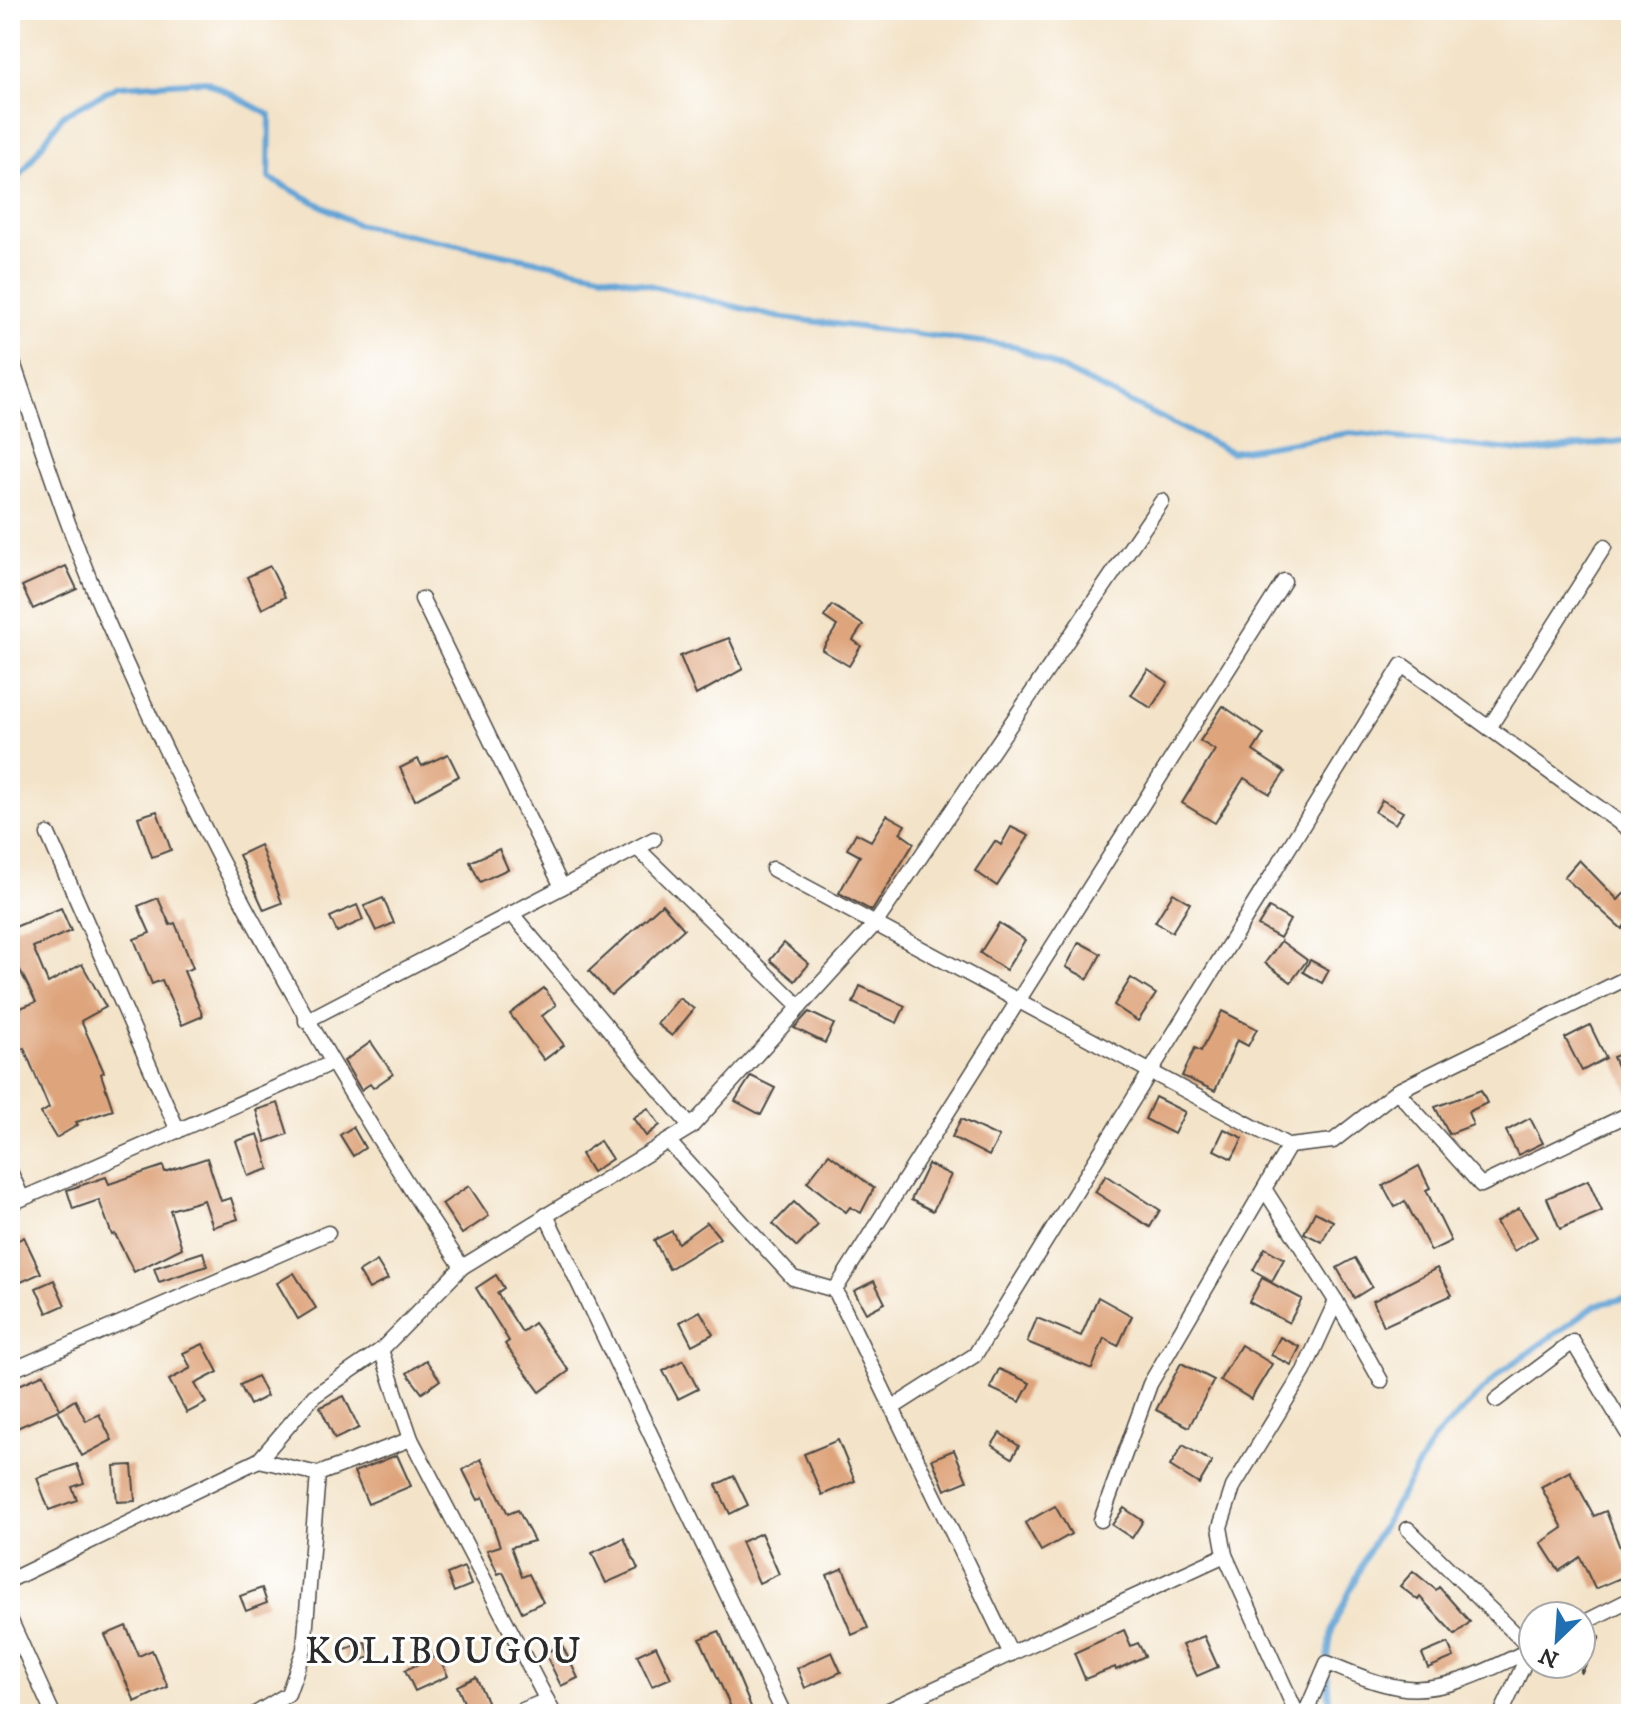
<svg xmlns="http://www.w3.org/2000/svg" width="1641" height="1724" font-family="'IM FELL DW Pica',serif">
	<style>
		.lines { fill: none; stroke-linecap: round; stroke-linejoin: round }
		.stream { stroke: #63a4d6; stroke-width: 6 }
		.building { fill: #dea47c }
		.minor-casing { stroke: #494743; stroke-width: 17 }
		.minor { stroke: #fff; stroke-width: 14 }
		.labels { text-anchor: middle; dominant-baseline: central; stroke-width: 6; stroke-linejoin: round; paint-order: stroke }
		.quarter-label { font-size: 38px; letter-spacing: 2px; fill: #2b2b2b; stroke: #fff }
	</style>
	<rect width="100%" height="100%" fill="#fff"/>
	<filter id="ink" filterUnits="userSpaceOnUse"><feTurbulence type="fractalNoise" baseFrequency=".0125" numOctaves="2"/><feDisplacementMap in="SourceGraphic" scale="16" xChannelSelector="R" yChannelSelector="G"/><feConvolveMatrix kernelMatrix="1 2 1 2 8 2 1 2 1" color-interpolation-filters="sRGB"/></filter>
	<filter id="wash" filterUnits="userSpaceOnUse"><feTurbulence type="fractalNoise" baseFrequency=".006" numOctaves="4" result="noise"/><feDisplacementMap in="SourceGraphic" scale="32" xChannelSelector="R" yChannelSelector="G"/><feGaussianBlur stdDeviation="1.8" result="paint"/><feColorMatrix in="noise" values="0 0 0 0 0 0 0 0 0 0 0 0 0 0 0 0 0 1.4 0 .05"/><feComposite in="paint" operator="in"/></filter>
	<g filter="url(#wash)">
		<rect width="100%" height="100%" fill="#f3e3c8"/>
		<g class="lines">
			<g class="stream">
				<polyline points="10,184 18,179 63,115 118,86 206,81 270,115 269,178 356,224 624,279 777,317 1015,346 1231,452 1350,433 1530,452 1631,440"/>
				<polyline points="1327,1663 1332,1629 1369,1550 1434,1439 1501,1372 1596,1305 1631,1297"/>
				<polyline points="1327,1674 1330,1714"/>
			</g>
		</g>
		<g id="blocks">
			<g class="building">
				<polygon points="66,566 77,589 33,609 22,586"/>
				<polygon points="270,566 285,597 262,609 247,577"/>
				<polygon points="832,605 863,625 853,640 861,646 849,666 822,650 837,626 824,617"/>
				<polygon points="729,638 743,669 696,695 680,656"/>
				<polygon points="1148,669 1168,682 1151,708 1131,695"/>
				<polygon points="1223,706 1264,734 1253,751 1285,772 1270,794 1244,778 1215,823 1182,803 1215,750 1200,741"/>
				<polygon points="448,754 459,776 415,800 400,768 418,759 422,766"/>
				<polygon points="1382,800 1403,812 1395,824 1375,812"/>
				<polygon points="157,811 171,850 152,857 138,817"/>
				<polygon points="887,815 905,825 900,833 914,843 872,911 839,893 860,856 847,849 856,833 871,841"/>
				<polygon points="1011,827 1029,836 997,886 975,871 995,841 1001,845"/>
				<polygon points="260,845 282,903 264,910 239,855"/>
				<polygon points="499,849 508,869 480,882 470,862"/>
				<polygon points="1579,860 1618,900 1631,886 1631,918 1622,929 1564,877"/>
				<polygon points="1173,893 1190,903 1172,932 1155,922"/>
				<polygon points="158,898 170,925 175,923 193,968 184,971 203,1016 182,1025 162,980 152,984 134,939 150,933 138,906"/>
				<polygon points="383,898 394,923 376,931 364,906"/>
				<polygon points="662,904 684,929 611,995 589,971"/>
				<polygon points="357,905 363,920 337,932 330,917"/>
				<polygon points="61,908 71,931 33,947 48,983 82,964 106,1007 81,1021 104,1072 101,1074 113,1110 76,1122 78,1125 56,1138 41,1113 49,1108 24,1048 10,1054 10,1012 36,1002 10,950 10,929"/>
				<polygon points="1269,908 1290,920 1280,938 1258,926"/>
				<polygon points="999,923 1025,940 1006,970 980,953"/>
				<polygon points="1281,941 1307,960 1291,982 1265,963"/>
				<polygon points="1079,942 1101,954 1088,979 1066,967"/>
				<polygon points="784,943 809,964 795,981 770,960"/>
				<polygon points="1310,960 1329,970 1322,983 1303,972"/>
				<polygon points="1131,978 1156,994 1138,1021 1114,1005"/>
				<polygon points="860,986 905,1006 897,1023 853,1003"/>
				<polygon points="544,988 556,1005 542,1016 564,1045 544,1060 510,1014"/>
				<polygon points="679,998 694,1009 672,1036 657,1024"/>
				<polygon points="1222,1011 1257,1029 1248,1046 1237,1040 1215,1091 1182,1076 1195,1048 1201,1051"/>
				<polygon points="809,1012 834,1024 825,1043 794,1028"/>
				<polygon points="1590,1025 1606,1058 1582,1071 1565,1038"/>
				<polygon points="371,1042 393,1074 373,1088 370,1084 361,1090 344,1061"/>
				<polygon points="1631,1050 1631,1098 1613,1057"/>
				<polygon points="751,1076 775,1088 761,1115 735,1101"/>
				<polygon points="1481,1090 1487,1103 1468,1112 1473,1125 1449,1134 1435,1107"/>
				<polygon points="1155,1097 1185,1112 1174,1134 1145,1119"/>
				<polygon points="278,1103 288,1134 266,1142 256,1110"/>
				<polygon points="648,1108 660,1125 646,1136 633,1118"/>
				<polygon points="1530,1118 1543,1143 1518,1155 1506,1131"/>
				<polygon points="961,1119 999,1137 989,1156 952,1137"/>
				<polygon points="353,1127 365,1148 353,1156 340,1135"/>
				<polygon points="1224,1129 1243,1138 1232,1159 1214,1150"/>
				<polygon points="258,1134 269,1169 248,1176 236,1141"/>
				<polygon points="600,1141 612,1159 592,1172 581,1154"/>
				<polygon points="829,1154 874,1188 861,1213 850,1207 846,1212 807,1182"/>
				<polygon points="207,1158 221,1201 231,1198 238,1219 213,1227 204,1200 170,1210 182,1248 134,1272 115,1234 112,1235 99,1200 73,1209 67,1190 106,1177 109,1184 163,1166 165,1172"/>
				<polygon points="928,1164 951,1175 933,1211 911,1200"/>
				<polygon points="1419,1166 1430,1188 1426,1190 1451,1241 1431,1251 1405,1201 1395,1207 1383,1186"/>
				<polygon points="1106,1175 1160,1210 1150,1227 1095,1192"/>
				<polygon points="1588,1180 1602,1211 1560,1229 1547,1198"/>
				<polygon points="469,1186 489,1216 462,1234 442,1204"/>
				<polygon points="794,1202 818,1225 797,1247 773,1224"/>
				<polygon points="1519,1208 1537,1237 1514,1251 1496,1222"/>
				<polygon points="1315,1212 1333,1221 1322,1242 1304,1233"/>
				<polygon points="707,1222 720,1238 669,1269 654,1240 672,1231 678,1243"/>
				<polygon points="24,1237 41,1273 10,1287 10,1244"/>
				<polygon points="1265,1248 1284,1259 1272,1281 1253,1270"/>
				<polygon points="203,1252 207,1266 159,1282 154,1268"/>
				<polygon points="1355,1258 1372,1287 1354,1298 1337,1268"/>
				<polygon points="377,1261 388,1279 369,1289 359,1272"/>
				<polygon points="1437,1268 1452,1295 1384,1326 1373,1301"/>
				<polygon points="294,1273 316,1308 298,1319 277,1283"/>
				<polygon points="496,1275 504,1288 497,1293 522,1332 534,1323 569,1371 540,1392 505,1344 509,1341 476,1288"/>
				<polygon points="1262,1278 1302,1299 1289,1323 1249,1302"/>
				<polygon points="54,1280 65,1305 47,1313 36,1288"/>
				<polygon points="874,1281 885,1303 866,1313 854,1291"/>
				<polygon points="1098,1297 1132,1316 1118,1346 1104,1338 1092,1369 1027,1342 1037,1318 1081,1336"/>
				<polygon points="700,1311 713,1334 692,1345 680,1322"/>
				<polygon points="1280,1337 1300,1347 1291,1365 1271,1355"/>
				<polygon points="203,1344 218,1372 195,1384 206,1403 187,1413 169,1380 191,1368 183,1353"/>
				<polygon points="1241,1345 1272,1364 1251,1399 1220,1380"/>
				<polygon points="426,1360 440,1380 422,1393 407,1373"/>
				<polygon points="683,1360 698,1389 678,1399 663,1371"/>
				<polygon points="1181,1363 1214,1380 1189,1427 1156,1410"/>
				<polygon points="999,1369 1030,1383 1020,1402 990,1388"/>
				<polygon points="44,1374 60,1409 75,1400 86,1421 99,1414 112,1440 82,1456 58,1410 10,1431 10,1389"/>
				<polygon points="257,1376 267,1396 250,1405 240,1385"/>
				<polygon points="344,1396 359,1428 335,1439 320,1407"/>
				<polygon points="1000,1433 1019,1446 1012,1458 992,1445"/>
				<polygon points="838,1440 855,1481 822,1495 804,1454"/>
				<polygon points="1183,1445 1212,1462 1199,1484 1170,1466"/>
				<polygon points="954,1450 967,1481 945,1490 932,1459"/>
				<polygon points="397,1455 411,1486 368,1504 354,1472"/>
				<polygon points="481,1459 508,1514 518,1510 534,1541 511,1547 522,1577 529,1574 543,1602 522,1612 503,1572 498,1574 487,1550 500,1546 483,1497 478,1500 463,1470"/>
				<polygon points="77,1464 84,1483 72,1487 77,1500 49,1510 37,1478"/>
				<polygon points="132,1465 135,1501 117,1502 114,1466"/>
				<polygon points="1570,1471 1594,1516 1606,1511 1630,1574 1595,1589 1580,1557 1559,1571 1541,1543 1563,1528 1541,1487"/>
				<polygon points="734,1476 748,1505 730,1514 716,1485"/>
				<polygon points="1055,1506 1071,1534 1041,1551 1025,1523"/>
				<polygon points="1124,1508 1143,1521 1132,1538 1112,1525"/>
				<polygon points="761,1533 779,1574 759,1583 741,1542"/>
				<polygon points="624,1538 638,1569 606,1583 592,1553"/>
				<polygon points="464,1567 471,1585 454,1592 447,1574"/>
				<polygon points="843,1568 868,1628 852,1635 827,1575"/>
				<polygon points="1413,1571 1436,1590 1439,1587 1470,1622 1455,1635 1420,1597 1418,1600 1400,1586"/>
				<polygon points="262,1588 267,1603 246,1611 240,1596"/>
				<polygon points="126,1626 139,1656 152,1650 168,1687 135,1702 105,1635"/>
				<polygon points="1124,1630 1131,1646 1138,1643 1145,1656 1116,1670 1115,1667 1085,1679 1074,1653"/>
				<polygon points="719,1631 733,1664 754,1714 734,1714 700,1639"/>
				<polygon points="1589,1631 1600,1637 1581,1674 1581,1634"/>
				<polygon points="1204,1636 1218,1667 1197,1676 1182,1645"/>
				<polygon points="365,1642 371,1657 348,1665 342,1650"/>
				<polygon points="1448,1643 1454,1657 1428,1668 1422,1654"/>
				<polygon points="562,1645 578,1678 561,1686 545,1653"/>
				<polygon points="656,1646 671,1678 652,1686 637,1655"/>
				<polygon points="832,1652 841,1672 805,1688 797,1668"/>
				<polygon points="438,1655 448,1676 415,1691 405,1670"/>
				<polygon points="476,1677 491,1710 469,1714 457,1686"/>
			</g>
		</g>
	</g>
	<g filter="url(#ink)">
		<use href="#blocks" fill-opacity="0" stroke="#494743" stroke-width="2"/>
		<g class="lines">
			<g class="minor-casing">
				<g id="minor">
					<path d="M10,354C41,443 69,535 107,621C205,846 325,1064 462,1267"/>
					<polyline points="422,599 562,887"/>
					<polyline points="1489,728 1604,547"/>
					<polyline points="48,834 178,1131"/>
					<polyline points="637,848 800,1007"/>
					<polyline points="773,869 1289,1146 1333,1141 1397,1091 1631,976"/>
					<polyline points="511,913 691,1127"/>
					<polyline points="306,1021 654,839"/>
					<polyline points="1397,1091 1481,1185 1631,1113"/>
					<polyline points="668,1141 793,1278 835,1290 1011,1654"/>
					<polyline points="10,1171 22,1198"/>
					<polyline points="1265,1190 1336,1301 1381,1381"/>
					<polyline points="10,1204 332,1063"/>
					<polyline points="546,1215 784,1714"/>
					<polyline points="835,1290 1284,581"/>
					<polyline points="381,1350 411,1439 554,1714"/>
					<polyline points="10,1371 328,1233"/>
					<polyline points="1496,1400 1573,1342 1631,1439"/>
					<polyline points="892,1408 975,1355 1402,665 1631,831"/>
					<polyline points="259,1460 318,1474 411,1439"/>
					<polyline points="1101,1520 1150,1384 1289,1146"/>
					<polyline points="1408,1529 1531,1649 1501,1714"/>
					<polyline points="10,1580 259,1460 314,1396 381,1350 462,1267 691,1127 875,924 1162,501"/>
					<polyline points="10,1619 53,1714"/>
					<polyline points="1581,1624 1631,1599"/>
					<polyline points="255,1714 288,1694 304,1649 318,1474"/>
					<polyline points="513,1714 547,1700"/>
					<polyline points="880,1714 1225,1555"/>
					<polyline points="1297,1714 1225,1555 1220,1527 1233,1487 1304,1371 1336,1301"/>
					<path d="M1305,1714L1327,1663C1350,1672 1373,1683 1398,1687C1444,1695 1493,1668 1533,1648"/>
				</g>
			</g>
			<use href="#minor" class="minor"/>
		</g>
	</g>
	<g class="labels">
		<g class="quarter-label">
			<text x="444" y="1652">KOLIBOUGOU</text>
		</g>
	</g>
	<rect width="1641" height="1724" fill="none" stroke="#fff" stroke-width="40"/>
	<g transform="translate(1557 1640) rotate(205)"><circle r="38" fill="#ffffff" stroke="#aaaaaa" stroke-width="2"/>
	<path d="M0-6L14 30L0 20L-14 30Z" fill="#1f6fb2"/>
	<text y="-12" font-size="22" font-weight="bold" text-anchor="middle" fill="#2b2b2b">N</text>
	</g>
</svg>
